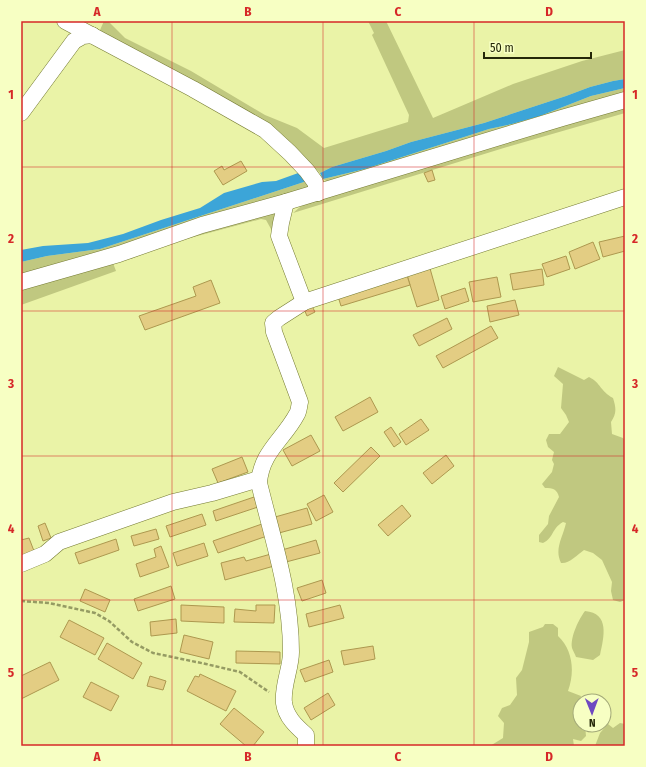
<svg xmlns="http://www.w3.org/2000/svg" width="646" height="767" font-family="'Fira Sans Condensed',sans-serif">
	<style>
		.green { fill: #c0c880 }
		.water { fill: #3ca5d8 }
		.building { fill: #e3cd83; stroke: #ad984f }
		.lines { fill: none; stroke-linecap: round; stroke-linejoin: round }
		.minor-casing { stroke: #757b32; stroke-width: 17 }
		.path { stroke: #959b63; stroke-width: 2.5; stroke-dasharray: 4 2; stroke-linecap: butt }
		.minor { stroke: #fff; stroke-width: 16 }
		.grid { fill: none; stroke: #d62828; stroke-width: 1; stroke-opacity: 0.55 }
		.neatline { fill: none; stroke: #d62828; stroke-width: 1.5 }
		.grid-label { font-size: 13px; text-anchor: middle; font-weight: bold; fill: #d62828 }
	</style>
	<rect width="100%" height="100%" fill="#eaf3a7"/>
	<g class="green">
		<polygon points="104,21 108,21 125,38 191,71 265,115 297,128 324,148 408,122 409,115 372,35 374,33 368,21 386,21 433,118 513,84 582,61 625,50 625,79 613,81 590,87 566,96 484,123 411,142 386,151 332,167 320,173 303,156 103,35 100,30"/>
		<polygon points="625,88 625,95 329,183 323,179 365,169 489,129 512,124 540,116 591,96"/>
		<polygon points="625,105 625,113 507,147 293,213 300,207 310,202"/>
		<polygon points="310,180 310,188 21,278 21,262 47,256 100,249"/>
		<polygon points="273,213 279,215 276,238 266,220 261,219 164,245 131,259 132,252"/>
		<polygon points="113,263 116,271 21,305 21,288"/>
		<path d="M558,367L584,380L589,377C601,383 600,391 613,398C616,408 617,413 611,422L612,434L623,438L625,441V600L620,602L613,600L611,591L612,582L602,560L593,553L584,550C577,555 569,564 561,563C554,549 563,537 566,523L563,522C551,529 554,538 543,543L539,542V535L548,524L549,516L559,497C557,489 553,488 545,488L542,484L552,472L554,464L552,460L554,452L548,447L546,440L549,434H560L569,422L566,415L561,408L563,384L554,376Z"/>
		<path d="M585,611C610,613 604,637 600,655L593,660L576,657C575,654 573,651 572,648C570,637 579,619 585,611Z"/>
		<path d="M545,624H553L558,628V636C573,650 575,672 568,691L581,696L575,717L580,720V725H585L586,736L581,741L573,739L574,746H490L503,738L504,723L498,716L502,708L510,705L517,695L516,678L522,670L529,642V632L543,627Z"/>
		<polygon points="620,723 625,724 625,746 595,746 600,733 608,724 613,728"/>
	</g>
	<g class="water">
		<polygon points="625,79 625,88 591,96 540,116 512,124 489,129 365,169 323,179 320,173 332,167 386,151 411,142 484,123 566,96 590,87 613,81"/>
		<polygon points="301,172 310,180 100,249 47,256 21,262 21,250 43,246 88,243 123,234 161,220 200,208 224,193 262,182 276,181"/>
	</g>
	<g class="building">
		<polygon points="241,161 247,171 223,185 214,171 222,166 224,170"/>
		<polygon points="432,170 435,180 428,182 424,173"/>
		<polygon points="625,236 625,251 603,257 599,242"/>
		<polygon points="593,242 600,259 575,269 569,252"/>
		<polygon points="566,256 570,269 547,277 542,264"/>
		<polygon points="429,265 439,300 417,307 406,272"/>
		<polygon points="542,269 544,285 513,290 510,274"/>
		<polygon points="406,272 410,285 341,306 337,293"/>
		<polygon points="497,277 501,297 473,302 469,282"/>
		<polygon points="211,280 220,303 145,330 139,316 196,296 193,287"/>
		<polygon points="465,288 469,301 445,309 441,296"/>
		<polygon points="515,300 519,315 490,322 487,306"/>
		<polygon points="312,306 315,312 307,316 304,309"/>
		<polygon points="447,318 452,329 419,346 413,335"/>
		<polygon points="491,326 498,338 443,368 436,356"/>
		<polygon points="370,397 378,412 343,431 335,417"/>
		<polygon points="421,419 429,430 406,445 399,434"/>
		<polygon points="391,427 401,442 394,447 384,432"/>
		<polygon points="311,435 320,451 292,466 283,450"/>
		<polygon points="371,447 380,456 343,492 334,483"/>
		<polygon points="446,455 454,466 432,484 423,473"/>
		<polygon points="242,457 248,472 218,483 212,469"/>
		<polygon points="324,495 333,512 316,521 307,504"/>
		<polygon points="254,497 258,507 216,521 213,511"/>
		<polygon points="402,505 411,516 388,536 378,525"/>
		<polygon points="307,508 312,524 279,533 275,517"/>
		<polygon points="202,514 206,525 170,537 166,526"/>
		<polygon points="45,523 51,538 43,541 38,526"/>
		<polygon points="262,524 267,536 218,553 213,541"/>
		<polygon points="156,529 159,539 134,546 131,536"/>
		<polygon points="29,538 34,551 21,556 21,540"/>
		<polygon points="116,539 119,550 79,564 75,553"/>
		<polygon points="316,540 320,553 286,562 282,550"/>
		<polygon points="204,543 208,556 177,566 173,553"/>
		<polygon points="161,546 169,567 140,577 136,564 156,557 154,549"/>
		<polygon points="271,554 274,566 225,580 221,563 244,557 246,561"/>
		<polygon points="322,580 326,593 302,601 297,588"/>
		<polygon points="171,586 175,599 138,611 134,599"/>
		<polygon points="85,589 110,600 105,612 80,601"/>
		<polygon points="181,605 224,607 224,623 181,621"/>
		<polygon points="256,605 275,605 274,623 234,622 235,609 256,611"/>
		<polygon points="340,605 344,618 309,627 306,614"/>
		<polygon points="176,619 177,633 151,636 150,622"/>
		<polygon points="69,620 104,638 95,655 60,637"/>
		<polygon points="184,635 213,642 209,659 180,652"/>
		<polygon points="107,643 142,663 133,679 98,659"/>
		<polygon points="373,646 375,659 344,665 341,651"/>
		<polygon points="236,651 280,652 280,664 236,663"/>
		<polygon points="329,660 333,672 305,682 300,670"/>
		<polygon points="50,662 59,680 21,699 21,676"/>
		<polygon points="200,674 236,691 226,711 187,691 195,676 199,677"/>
		<polygon points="150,676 166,681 163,690 147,686"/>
		<polygon points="91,682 119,696 111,711 83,697"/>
		<polygon points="328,693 335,705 311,720 304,708"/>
		<polygon points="234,708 264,732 253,746 246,746 220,724"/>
	</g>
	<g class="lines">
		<g class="minor-casing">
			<g id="minor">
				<polyline points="65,21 193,89 265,130 290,153 307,171 315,182 318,193"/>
				<polyline points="21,113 74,41 83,36 92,35"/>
				<polyline points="286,202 281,223 279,236 304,302"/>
				<polyline points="21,282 119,254 202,225 286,202 562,118 625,100"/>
				<polyline points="21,564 45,554 59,542 173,502 212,493 259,479"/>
				<path d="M306,746V735C296,726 286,717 284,703C282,686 291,669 291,652C291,593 273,540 259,483C261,452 284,439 297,414C299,411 299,406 300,402L274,332L273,323L279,318L304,302L625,197"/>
			</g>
		</g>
		<polyline class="path" points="21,601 49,603 95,613 109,621 132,642 153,653 206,664 240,672 269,692"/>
		<use href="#minor" class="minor"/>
	</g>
	<path class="grid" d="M172,21V746M323,21V746M474,21V746M21,167H625M21,311H625M21,456H625M21,600H625"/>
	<rect width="646" height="767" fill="none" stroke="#f7ffc3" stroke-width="44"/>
	<g transform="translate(592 713) rotate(179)"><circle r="19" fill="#f7ffc3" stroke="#a3a978"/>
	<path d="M0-3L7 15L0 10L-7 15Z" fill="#6f49c1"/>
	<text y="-6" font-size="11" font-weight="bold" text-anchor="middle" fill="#242708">N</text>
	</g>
	<path d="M484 52v6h107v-6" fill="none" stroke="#242708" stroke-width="2"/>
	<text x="490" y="52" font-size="12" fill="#242708" stroke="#f7ffc3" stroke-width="3" paint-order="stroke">50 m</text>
	<rect x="22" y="22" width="602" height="723" class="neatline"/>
	<g class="grid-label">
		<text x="97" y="16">A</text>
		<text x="248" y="16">B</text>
		<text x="398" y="16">C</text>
		<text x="549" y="16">D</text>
		<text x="11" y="99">1</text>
		<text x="635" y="99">1</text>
		<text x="11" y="243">2</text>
		<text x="635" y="243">2</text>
		<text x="11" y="388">3</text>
		<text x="635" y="388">3</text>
		<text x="11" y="533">4</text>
		<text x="635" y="533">4</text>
		<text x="11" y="677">5</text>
		<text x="635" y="677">5</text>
		<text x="97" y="761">A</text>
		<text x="248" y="761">B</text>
		<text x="398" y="761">C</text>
		<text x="549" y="761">D</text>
	</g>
</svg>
